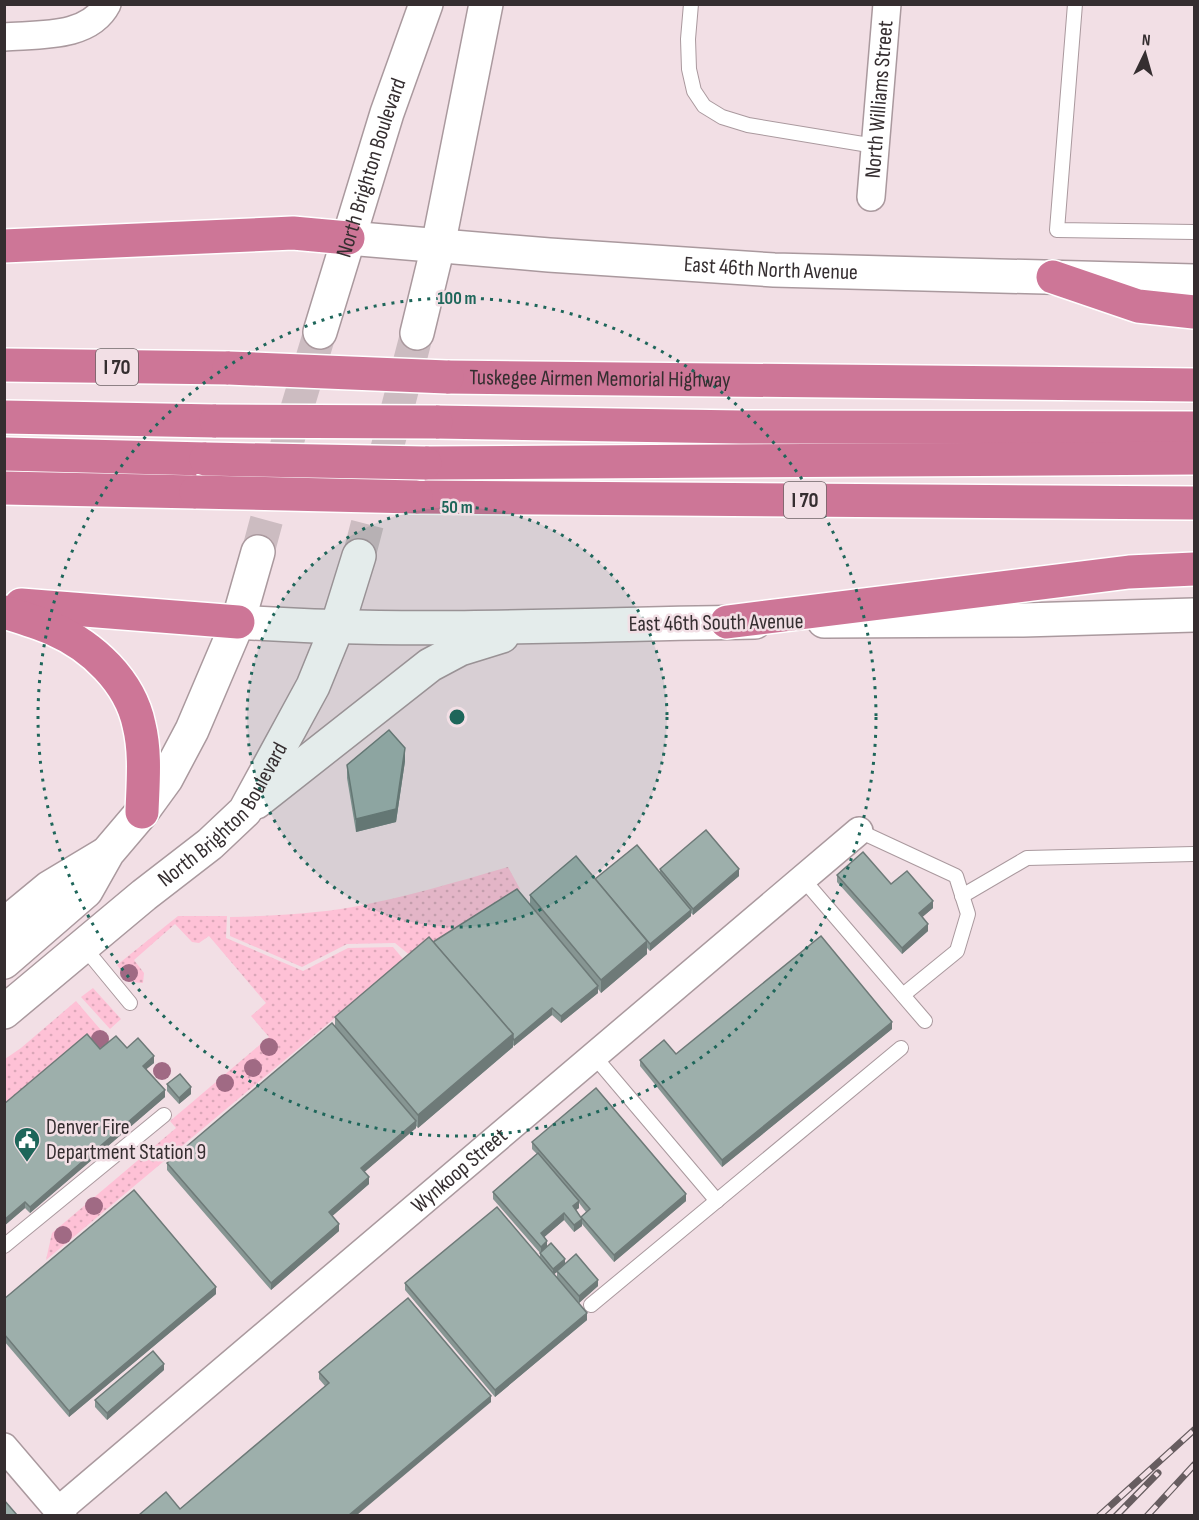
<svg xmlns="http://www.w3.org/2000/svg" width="1199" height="1520" font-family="'Sofia Sans Condensed',sans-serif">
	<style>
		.grass { fill: url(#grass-dots) }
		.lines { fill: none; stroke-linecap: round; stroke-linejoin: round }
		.secondary-tunnel { stroke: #ccbcc1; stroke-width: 33; stroke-dasharray: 33 16; stroke-linecap: butt }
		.lane-casing { stroke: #aa999e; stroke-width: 16 }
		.street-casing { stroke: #aa999e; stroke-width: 30 }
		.secondary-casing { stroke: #aa999e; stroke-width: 36 }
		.highway-casing { stroke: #fff; stroke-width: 36 }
		.lane { stroke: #fff; stroke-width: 14 }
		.street { stroke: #fff; stroke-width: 27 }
		.secondary { stroke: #fff; stroke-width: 33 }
		.highway { stroke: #cd7697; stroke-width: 33 }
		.rail-casing { stroke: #675d60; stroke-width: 7 }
		.rail { stroke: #f2dfe5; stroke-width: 4.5; stroke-dasharray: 14; stroke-linecap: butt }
		.highway-bridge-casing { stroke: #fff; stroke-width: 36; stroke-linecap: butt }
		.highway-bridge { stroke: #cd7697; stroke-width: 33 }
		.tree { fill: #a06a84 }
		.wall { fill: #879693; fill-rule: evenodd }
		.shaded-wall { fill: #6e7a78 }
		.building { fill: #9dafab; stroke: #6e7a78; stroke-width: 1.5 }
		.ring { fill: none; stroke: #1e665a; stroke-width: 3; stroke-dasharray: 3 6 }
		.labels { text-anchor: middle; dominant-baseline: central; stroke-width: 5; stroke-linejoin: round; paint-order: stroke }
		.shield { fill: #f2dfe5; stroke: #6e6366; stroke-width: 1.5 }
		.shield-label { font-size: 21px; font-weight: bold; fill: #352e30 }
		.street-label { font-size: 22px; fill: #352e30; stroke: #f2dfe5 }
		.poi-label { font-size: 22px; fill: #352e30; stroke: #f2dfe5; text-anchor: start }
		.centre { fill: #1e665a; stroke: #f2dfe5; stroke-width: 3 }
		.ring-label { font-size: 18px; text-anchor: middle; font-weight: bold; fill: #1e665a; stroke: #f2dfe5; stroke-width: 5; stroke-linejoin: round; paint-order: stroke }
	</style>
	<defs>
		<pattern id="grass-dots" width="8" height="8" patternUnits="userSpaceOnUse" patternTransform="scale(1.5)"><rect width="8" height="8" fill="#fec1d6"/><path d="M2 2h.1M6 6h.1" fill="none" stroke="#daa6b8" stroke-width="1.8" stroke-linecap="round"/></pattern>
	</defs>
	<rect width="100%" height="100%" fill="#f2dfe5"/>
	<g class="grass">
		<path d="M508,867L520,889L426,947L412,957L395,943L347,944L302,967L230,936V917C271,916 312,914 353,907C405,897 457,882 508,867Z"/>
		<polygon points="178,916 227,916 226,938 303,971 348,948 393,947 404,960 46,1260 52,1233 176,1128 170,1121 269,1037 251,1016 266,1003 209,936 199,943 192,942 175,924 134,960 144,973 143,983 130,982 117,965"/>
		<polygon points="93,988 121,1019 110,1029 81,997"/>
		<polygon points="76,1001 112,1043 5,1107 5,1059 21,1048"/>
	</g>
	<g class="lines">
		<g class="secondary-tunnel">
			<polyline points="258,552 292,425 320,332"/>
			<polyline points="359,556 417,333"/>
		</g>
		<g class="lane-casing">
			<g id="lane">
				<polyline points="691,4 688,39 689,69 694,91 704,106 722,117 748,125 875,146"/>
				<polyline points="1075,4 1057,230 1194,232"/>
				<polyline points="859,831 956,876 968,914 957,951 903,995"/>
				<polyline points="803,879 925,1021"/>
				<polyline points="962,896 1027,858 1194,854"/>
				<polyline points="83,946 130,1003"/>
				<polyline points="594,1056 717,1201"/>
				<polyline points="4,1246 164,1115"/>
				<polyline points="591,1305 901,1048"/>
			</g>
		</g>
		<g class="street-casing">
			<g id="street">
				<path d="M4,37C37,34 89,39 107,4"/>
				<path id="s1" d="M871,197L887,4"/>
				<polyline points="4,1447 63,1516"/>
				<path id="s2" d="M59,1510L859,831"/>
			</g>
		</g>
		<g class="secondary-casing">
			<g id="secondary">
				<path id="s3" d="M348,238L549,255L774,270L1194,281"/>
				<path id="s4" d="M320,332L387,113L426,4"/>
				<polyline points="417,333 438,246 486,4"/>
				<polyline points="824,621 1023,620 1194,615"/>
				<path d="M238,622C410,634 582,624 755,622"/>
				<polyline points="256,802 430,665 460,649 502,636"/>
				<polyline points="4,925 49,888 104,855"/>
				<polyline points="4,962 86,891 108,852 142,812 166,779 192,730 238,622 258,552"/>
				<path id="s5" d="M4,1012L144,895L210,844L245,811L313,686L337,627L359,556"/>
			</g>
		</g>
		<g class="highway-casing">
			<g id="highway">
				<polyline points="4,246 293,233 348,238"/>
				<polyline points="1053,277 1138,306 1194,312"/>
				<polyline points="4,365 229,368"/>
				<path id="s6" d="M447,377L1194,385"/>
				<polyline points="4,417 216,421"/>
				<polyline points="436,422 741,427 1194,428"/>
				<polyline points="4,454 206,459"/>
				<polyline points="425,463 1194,458"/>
				<polyline points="4,488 196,492"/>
				<polyline points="416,497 1194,503"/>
				<polyline points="21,605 238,622"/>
				<path d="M4,612C20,617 37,622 53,629C92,646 130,681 139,725C146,753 143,783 142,812"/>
				<polyline points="727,622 1129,572 1194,569"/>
			</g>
		</g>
		<use href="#lane" class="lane"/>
		<use href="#street" class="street"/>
		<use href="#secondary" class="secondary"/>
		<use href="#highway" class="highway"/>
		<g class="rail-casing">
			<g id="rail">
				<polyline points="1099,1516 1194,1430"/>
				<polyline points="1116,1516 1158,1473"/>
				<polyline points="1147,1516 1194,1465"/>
			</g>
		</g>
		<use href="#rail" class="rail"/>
		<g class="highway-bridge-casing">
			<g id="highway-bridge">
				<polyline points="229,368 447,377"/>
				<polyline points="216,421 436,422"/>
				<polyline points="206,459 425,463"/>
				<polyline points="196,492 416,497"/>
			</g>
		</g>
		<use href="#highway-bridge" class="highway-bridge"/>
	</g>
	<g class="tree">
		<circle cx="129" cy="973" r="9"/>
		<circle cx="100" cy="1039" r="9"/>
		<circle cx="269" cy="1047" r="9"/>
		<circle cx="253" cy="1068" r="9"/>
		<circle cx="162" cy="1071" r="9"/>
		<circle cx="225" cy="1083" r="9"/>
		<circle cx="94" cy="1206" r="9"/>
		<circle cx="63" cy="1235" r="9"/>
	</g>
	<g class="wall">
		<polygon points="405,761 396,822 356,832 347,778 347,765"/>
		<polygon points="660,869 739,876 693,915 691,913 691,916 650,951 647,948 647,954 601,993 598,989 598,993 561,1023 552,1015 514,1046 513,1045 513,1047 418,1128 416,1126 416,1128 364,1172 369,1184 332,1216 339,1231 271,1290 167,1170 167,1163 335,1026 335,1017 433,942 530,904 530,895 595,879 660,872"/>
		<polygon points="837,875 891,884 933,908 922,917 928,931 902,954 837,882"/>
		<polygon points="892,1029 722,1167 640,1066 640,1060 676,1054"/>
		<polygon points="127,1048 154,1063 146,1069 165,1097 30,1213 25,1208 4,1226 100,1049"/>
		<polygon points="167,1084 191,1094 179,1104 167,1091"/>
		<path d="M532,1142L686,1201L614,1262L582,1224V1226L574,1232L564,1220L544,1237L547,1247L565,1264L598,1286L579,1303L557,1278V1272L554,1274L587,1320L495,1397L405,1290V1283L540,1257V1253L493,1199V1192L537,1154L532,1149ZM579,1203L586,1212L581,1217V1218L576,1210L579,1208Z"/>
		<polygon points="216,1294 69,1417 4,1341 4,1299"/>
		<polygon points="164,1370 107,1420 95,1407 95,1400"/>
		<polygon points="319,1372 491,1402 180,1509 325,1386 319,1379"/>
	</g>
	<g class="shaded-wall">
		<polygon points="405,748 405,761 396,822 356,832 356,819"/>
		<polygon points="739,869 739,876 693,915 693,909"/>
		<polygon points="933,901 933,908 919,920 919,913"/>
		<polygon points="691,910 691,916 650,951 650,944"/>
		<polygon points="928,924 928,931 902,954 902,948"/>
		<polygon points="647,941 647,954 601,993 601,980"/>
		<polygon points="598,986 598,993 561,1023 561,1016"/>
		<polygon points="552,1008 552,1015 514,1046 514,1040"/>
		<polygon points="892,1022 892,1029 722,1167 722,1160"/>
		<polygon points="513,1034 513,1047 418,1128 418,1115"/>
		<polygon points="154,1056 154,1063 143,1072 143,1066"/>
		<polygon points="191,1087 191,1094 179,1104 179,1098"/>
		<polygon points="165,1090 165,1097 30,1213 30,1207"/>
		<polygon points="416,1121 416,1128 361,1175 361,1168"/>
		<polygon points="369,1177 369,1184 329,1219 329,1212"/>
		<polygon points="686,1194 686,1201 614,1262 614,1255"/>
		<polygon points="579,1201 579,1208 573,1212 573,1206"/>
		<polygon points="25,1202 25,1208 4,1226 4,1220"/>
		<polygon points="564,1213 564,1220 541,1240 541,1233"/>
		<polygon points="582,1219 582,1226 574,1232 574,1225"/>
		<polygon points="339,1224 339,1231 271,1290 271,1283"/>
		<polygon points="547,1241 547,1248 541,1253 541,1247"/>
		<polygon points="565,1259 565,1266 553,1275 553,1269"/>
		<polygon points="598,1280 598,1286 579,1303 579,1296"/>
		<polygon points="216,1287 216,1294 69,1417 69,1411"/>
		<polygon points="587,1313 587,1320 495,1397 495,1390"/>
		<polygon points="164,1364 164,1370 107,1420 107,1413"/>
		<polygon points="491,1396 491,1402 357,1515 349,1515"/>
	</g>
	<g class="building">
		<polygon points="389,730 405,748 396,809 356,819 347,765"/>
		<polygon points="706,830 739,869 693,909 660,869"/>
		<polygon points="637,845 691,910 650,944 595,879"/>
		<polygon points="863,852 891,884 907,871 933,901 919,913 928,924 902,948 837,875"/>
		<polygon points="576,856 647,941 601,980 530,895"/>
		<polygon points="517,889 598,986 561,1016 552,1008 514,1040 513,1038 513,1034 433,942"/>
		<polygon points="821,936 892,1022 722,1160 640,1060 664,1040 676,1054"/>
		<polygon points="429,937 513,1034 418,1115 335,1017"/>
		<polygon points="332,1023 416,1121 361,1168 369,1177 329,1212 339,1224 271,1283 167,1163"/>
		<polygon points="87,1034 100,1049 116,1036 127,1048 138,1038 154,1056 143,1066 165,1090 30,1207 25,1202 4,1220 4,1104"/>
		<polygon points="180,1074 191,1087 179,1098 167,1084"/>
		<polygon points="596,1088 686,1194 614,1255 581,1217 590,1209 532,1142"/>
		<polygon points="538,1153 579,1201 573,1206 582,1219 574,1225 564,1213 541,1233 547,1241 541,1247 493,1192"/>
		<polygon points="134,1190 216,1287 69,1411 4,1334 4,1299"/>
		<polygon points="497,1207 587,1313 495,1390 405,1283"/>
		<polygon points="551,1243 565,1259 553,1269 540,1253"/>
		<polygon points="576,1254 598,1280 579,1296 557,1271"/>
		<polygon points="408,1298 491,1396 349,1515 139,1515 166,1492 180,1509 329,1383 319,1372"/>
		<polygon points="153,1351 164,1364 107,1413 95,1400"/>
		<polygon points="4,1500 17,1515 4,1515"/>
	</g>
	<circle cx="457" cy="717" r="210" fill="#1e665a" fill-opacity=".12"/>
	<g class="ring">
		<circle cx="457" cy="717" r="210"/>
		<circle cx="457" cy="717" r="419"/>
	</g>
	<defs>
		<g id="civic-pin" transform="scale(1.35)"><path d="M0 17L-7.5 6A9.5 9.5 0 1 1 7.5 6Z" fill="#1e665a" stroke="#f2dfe5"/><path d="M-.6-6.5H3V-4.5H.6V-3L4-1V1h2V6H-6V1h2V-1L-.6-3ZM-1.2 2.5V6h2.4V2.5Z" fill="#fff"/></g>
	</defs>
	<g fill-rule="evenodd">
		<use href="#civic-pin" x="27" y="1140"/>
	</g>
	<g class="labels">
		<g class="shield">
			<rect x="96" y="349" width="42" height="36" rx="4.5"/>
			<rect x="784" y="482" width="42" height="36" rx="4.5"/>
		</g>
		<g class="shield-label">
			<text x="117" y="367">I 70</text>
			<text x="805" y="500">I 70</text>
		</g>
		<g class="street-label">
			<text stroke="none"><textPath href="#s1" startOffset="98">North Williams Street</textPath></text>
			<text stroke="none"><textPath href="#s4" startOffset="172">North Brighton Boulevard</textPath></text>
			<text stroke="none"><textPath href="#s3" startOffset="424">East 46th North Avenue</textPath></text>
			<text stroke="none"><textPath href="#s6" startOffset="153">Tuskegee Airmen Memorial Highway</textPath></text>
			<text transform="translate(716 623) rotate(-1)">East 46th South Avenue</text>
			<text stroke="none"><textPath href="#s5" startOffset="297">North Brighton Boulevard</textPath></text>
			<text stroke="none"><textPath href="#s2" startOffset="525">Wynkoop Street</textPath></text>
		</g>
		<g class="poi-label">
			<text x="46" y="1127">Denver Fire<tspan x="46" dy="25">Department Station 9</tspan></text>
		</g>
	</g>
	<circle cx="457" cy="717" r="9" class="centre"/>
	<g class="ring-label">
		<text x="457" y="304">100 m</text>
		<text x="457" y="513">50 m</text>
	</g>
	<rect width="1199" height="1520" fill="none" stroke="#352e30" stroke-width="12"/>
	<g transform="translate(1145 54) rotate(5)" stroke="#f2dfe5" stroke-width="4.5" paint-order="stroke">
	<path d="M0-4.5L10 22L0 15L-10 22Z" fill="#352e30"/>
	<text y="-9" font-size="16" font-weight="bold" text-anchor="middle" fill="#352e30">N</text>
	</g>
</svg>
